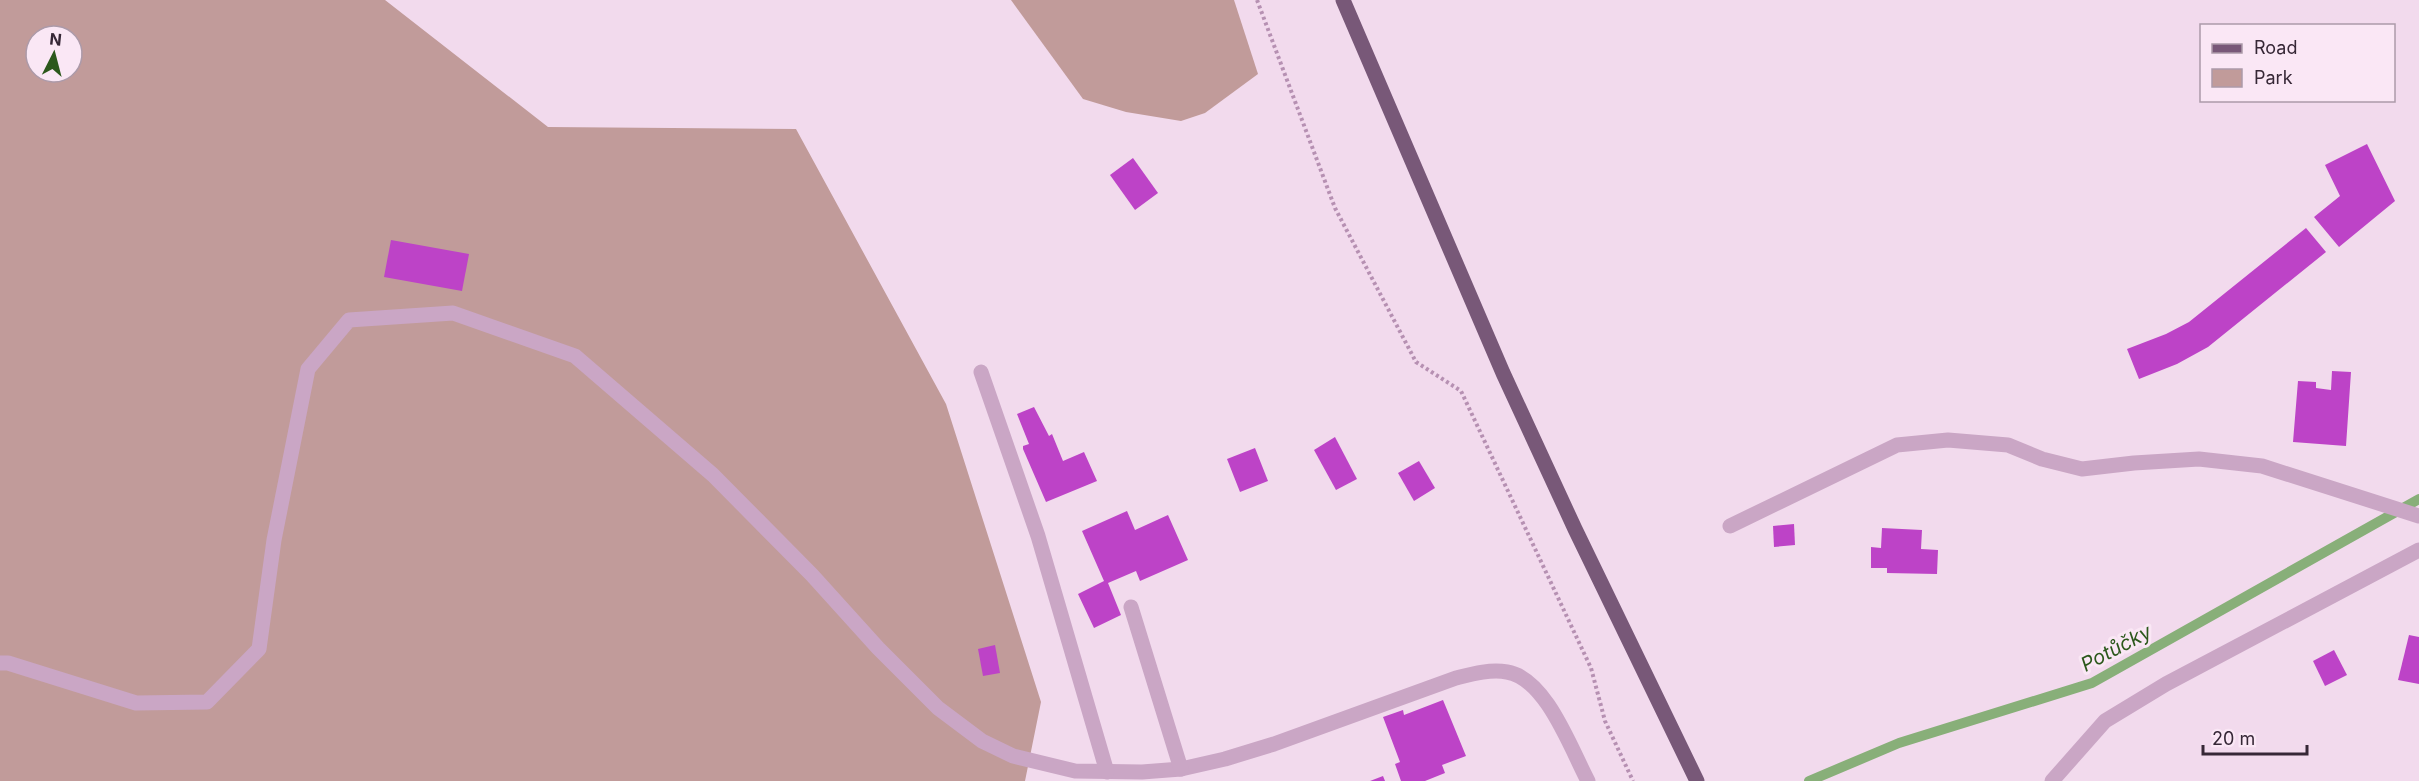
<svg xmlns="http://www.w3.org/2000/svg" width="2419" height="781" font-family="Inter,sans-serif">
	<style>
		.green { fill: #c19b9a; fill-rule: evenodd }
		.lines { fill: none; stroke-linecap: round; stroke-linejoin: round }
		.stream { stroke: #88af79; stroke-width: 10 }
		.building { fill: #bd43c7 }
		.path { stroke: #b690b2; stroke-width: 4; stroke-dasharray: 3 3; stroke-linecap: butt }
		.lane { stroke: #caa6c5; stroke-width: 15 }
		.street { stroke: #caa6c5; stroke-width: 15 }
		.primary { stroke: #785878; stroke-width: 15 }
		.labels { text-anchor: middle; dominant-baseline: central; stroke-width: 6; stroke-linejoin: round; paint-order: stroke }
		.water-label { font-size: 20px; font-style: italic; fill: #2c581c; stroke: #fae7f5 }
	</style>
	<rect width="100%" height="100%" fill="#f2daed"/>
	<g class="green">
		<path d="M0,0H385L548,127L796,129L946,404L1041,702L1025,781H0ZM36,36H72V72H36Z"/>
		<polygon points="1011,0 1234,0 1258,74 1205,113 1181,121 1126,112 1083,99"/>
	</g>
	<g class="lines">
		<polyline class="stream" points="1809,781 1899,743 2092,683 2419,499"/>
	</g>
	<g class="building">
		<polygon points="2367,144 2395,201 2339,247 2314,217 2340,196 2325,165"/>
		<polygon points="1133,158 1158,193 1135,210 1110,175"/>
		<polygon points="2306,228 2326,252 2208,347 2177,364 2139,379 2127,349 2166,334 2189,322"/>
		<polygon points="391,240 469,254 462,291 384,277"/>
		<polygon points="2332,371 2351,372 2346,446 2293,442 2298,381 2316,382 2316,388 2331,390"/>
		<polygon points="1034,407 1049,436 1052,434 1063,461 1084,452 1097,481 1046,502 1023,449 1023,446 1029,444 1017,414"/>
		<polygon points="1335,437 1357,479 1336,490 1314,450"/>
		<polygon points="1255,448 1268,481 1240,492 1227,459"/>
		<polygon points="1419,461 1435,488 1414,501 1398,473"/>
		<polygon points="1127,511 1135,530 1168,515 1188,560 1140,581 1136,571 1108,583 1121,615 1094,628 1078,594 1104,581 1082,531"/>
		<polygon points="1794,524 1795,545 1774,547 1773,526"/>
		<polygon points="1882,528 1922,530 1921,549 1938,550 1937,574 1887,573 1887,568 1871,568 1871,547 1881,548"/>
		<polygon points="2409,635 2419,637 2419,684 2398,680"/>
		<polygon points="995,645 1000,673 983,676 978,649"/>
		<polygon points="2334,650 2347,675 2325,686 2313,661"/>
		<polygon points="1443,700 1466,756 1442,765 1445,773 1425,781 1401,781 1395,764 1400,762 1383,717 1403,710 1404,715"/>
		<polygon points="1383,776 1385,781 1370,781"/>
	</g>
	<g class="lines">
		<polyline class="path" points="1257,0 1335,208 1416,362 1461,391 1591,668 1605,721 1633,781"/>
		<path class="lane" d="M0,663H8L136,703L207,702L259,649L274,540L308,369L349,320L453,313L575,356L713,475L812,575L878,648L938,708L982,741L1013,756L1075,771L1142,772L1181,769L1225,759L1274,744L1456,678C1472,674 1490,669 1507,672C1546,678 1571,749 1588,781"/>
		<g class="street">
			<polyline points="981,372 1038,536 1107,772"/>
			<polyline points="1730,526 1897,445 1948,440 2008,445 2042,459 2082,469 2134,463 2199,459 2262,466 2419,516"/>
			<polyline points="1131,607 1181,769"/>
			<polyline points="2052,781 2105,721 2166,684 2419,550"/>
		</g>
		<polyline class="primary" points="1343,0 1503,373 1575,529 1697,781"/>
	</g>
	<g class="labels">
		<g class="water-label">
			<text transform="translate(2116 648) rotate(-28)">Potůčky</text>
		</g>
	</g>
	<rect x="2200" y="24" width="195" height="78" fill="#fae7f5" stroke="#ac9aa9" stroke-width="1.5"/>
	<rect x="2212" y="44" width="30" height="9" fill="#785878" stroke="#ac9aa9" stroke-width="1.5"/>
	<text x="2254" y="54" font-size="18" fill="#362736">Road</text>
	<rect x="2212" y="69" width="30" height="18" fill="#c19b9a" stroke="#ac9aa9" stroke-width="1.5"/>
	<text x="2254" y="84" font-size="18" fill="#362736">Park</text>
	<g transform="translate(54 54) rotate(6)"><circle r="28" fill="#fae7f5" stroke="#ac9aa9" stroke-width="1.5"/>
	<path d="M0-4.5L10 22L0 15L-10 22Z" fill="#2c581c"/>
	<text y="-9" font-size="16" font-weight="bold" text-anchor="middle" fill="#362736">N</text>
	</g>
	<path d="M2203 745v9h104v-9" fill="none" stroke="#362736" stroke-width="3"/>
	<text x="2212" y="745" font-size="18" fill="#362736" stroke="#fae7f5" stroke-width="4.5" paint-order="stroke">20 m</text>
</svg>
